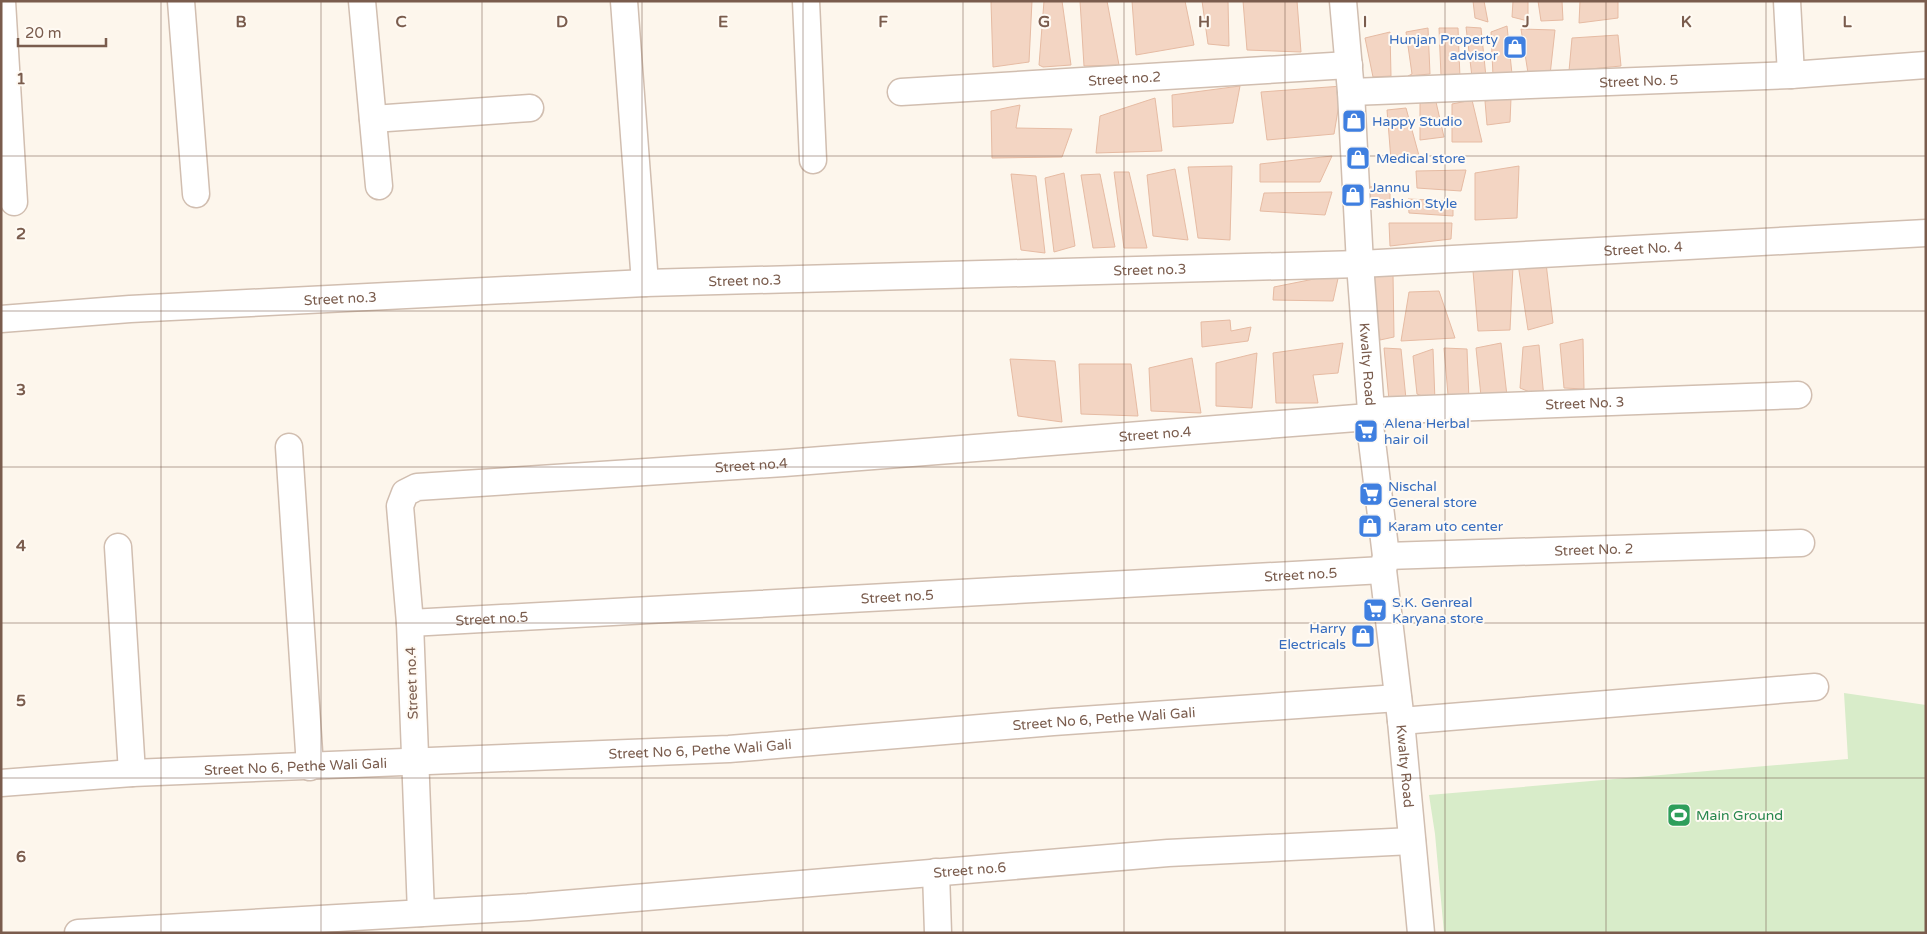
<svg xmlns="http://www.w3.org/2000/svg" width="1927" height="934" font-family="'Varela Round',sans-serif">
	<style>
		.green { fill: #d8ecc9 }
		.building { fill: #f3d5c3; stroke: #e6bba3 }
		.lines { fill: none; stroke-linecap: round; stroke-linejoin: round }
		.street-casing { stroke: #d1beb0; stroke-width: 29 }
		.street { stroke: #fff; stroke-width: 26 }
		.grid { fill: none; stroke: #7a5c4d; stroke-width: 1; stroke-opacity: 0.55 }
		.labels { text-anchor: middle; dominant-baseline: central; stroke-width: 4; stroke-linejoin: round; paint-order: stroke }
		.shop-label { font-size: 14px; fill: #366cbe; stroke: #fffaf3; text-anchor: start }
		.street-label { font-size: 14px; fill: #7a5c4d; stroke: #fffaf3 }
		.leisure-label { font-size: 14px; fill: #27864d; stroke: #fffaf3; text-anchor: start }
		.grid-label { font-size: 16px; text-anchor: middle; font-weight: bold; fill: #7a5c4d; stroke: #fffaf3; stroke-width: 4; stroke-linejoin: round; paint-order: stroke }
	</style>
	<rect width="100%" height="100%" fill="#fdf6ec"/>
	<polygon class="green" points="1844,693 1926,705 1926,933 1444,933 1435,834 1429,795 1848,759"/>
	<g class="building">
		<polygon points="994,1 1032,1 1029,62 993,67 991,2"/>
		<polygon points="1044,1 1062,1 1071,65 1043,67 1039,65"/>
		<polygon points="1080,1 1107,1 1119,65 1084,66"/>
		<polygon points="1132,1 1185,1 1194,45 1136,55"/>
		<polygon points="1202,1 1228,1 1229,46 1208,44"/>
		<polygon points="1243,1 1297,1 1301,52 1247,50"/>
		<polygon points="1473,1 1484,1 1488,22 1475,18"/>
		<polygon points="1513,1 1528,1 1528,21 1512,17"/>
		<polygon points="1538,1 1562,1 1563,20 1541,21"/>
		<polygon points="1580,1 1618,1 1618,18 1579,23"/>
		<polygon points="1507,26 1512,74 1493,76 1491,32"/>
		<polygon points="1466,27 1481,28 1486,77 1472,77"/>
		<polygon points="1428,28 1430,74 1408,76 1412,74 1406,32"/>
		<polygon points="1439,28 1458,28 1460,78 1441,76"/>
		<polygon points="1521,29 1555,30 1550,75 1528,73"/>
		<polygon points="1390,32 1391,76 1373,77 1365,38"/>
		<polygon points="1618,35 1621,66 1569,71 1572,38"/>
		<polygon points="1240,86 1233,123 1173,127 1172,95"/>
		<polygon points="1342,86 1334,134 1267,140 1261,92"/>
		<polygon points="1155,98 1162,151 1096,153 1100,116"/>
		<polygon points="1511,98 1510,122 1487,125 1485,101"/>
		<polygon points="1472,100 1482,142 1452,142 1452,104"/>
		<polygon points="1420,102 1436,102 1444,137 1420,140"/>
		<polygon points="1020,105 1016,128 1072,129 1062,157 992,158 991,111"/>
		<polygon points="1406,108 1421,163 1391,160 1387,110"/>
		<polygon points="1332,156 1320,182 1260,182 1260,164"/>
		<polygon points="1232,166 1230,240 1198,238 1188,167"/>
		<polygon points="1519,166 1517,218 1475,220 1475,173"/>
		<polygon points="1175,169 1188,240 1153,236 1147,175"/>
		<polygon points="1466,170 1461,191 1417,188 1416,171"/>
		<polygon points="1114,172 1129,172 1147,248 1124,248"/>
		<polygon points="1064,173 1075,246 1054,252 1045,178"/>
		<polygon points="1011,174 1036,176 1045,253 1021,250"/>
		<polygon points="1100,174 1115,247 1093,248 1081,175"/>
		<polygon points="1390,186 1390,201 1368,200 1367,187"/>
		<polygon points="1332,192 1325,215 1260,211 1264,193"/>
		<polygon points="1408,199 1453,201 1453,216 1409,213"/>
		<polygon points="1389,223 1452,223 1451,239 1390,246"/>
		<polygon points="1546,263 1553,323 1528,330 1518,264"/>
		<polygon points="1513,266 1510,330 1478,331 1473,271"/>
		<polygon points="1339,274 1333,301 1273,300 1274,287"/>
		<polygon points="1393,274 1394,337 1380,340 1371,275"/>
		<polygon points="1439,291 1455,338 1401,341 1409,292"/>
		<polygon points="1230,320 1231,331 1251,327 1248,341 1202,347 1201,322"/>
		<polygon points="1583,339 1584,389 1564,388 1560,344"/>
		<polygon points="1343,343 1338,373 1313,375 1318,403 1276,403 1273,353"/>
		<polygon points="1501,343 1507,396 1481,396 1476,348"/>
		<polygon points="1539,345 1544,398 1520,388 1523,347"/>
		<polygon points="1384,348 1401,349 1406,399 1389,400"/>
		<polygon points="1444,348 1467,349 1469,400 1448,395"/>
		<polygon points="1433,349 1435,401 1417,394 1413,356"/>
		<polygon points="1257,353 1252,408 1216,406 1216,363"/>
		<polygon points="1192,358 1201,413 1151,411 1149,368"/>
		<polygon points="1010,359 1055,361 1062,422 1018,416"/>
		<polygon points="1079,364 1131,364 1138,416 1081,414"/>
	</g>
	<g class="lines">
		<g class="street-casing">
			<g id="street">
				<polyline points="2,1 14,202"/>
				<polyline points="181,1 196,194"/>
				<polyline points="362,1 379,186"/>
				<polyline points="624,1 645,283"/>
				<polyline points="806,1 813,160"/>
				<path id="s1" d="M1343,1L1351,92L1360,264L1371,411L1369,417L1386,556L1383,570L1401,721L1421,933"/>
				<polyline points="1787,1 1791,75"/>
				<path id="s2" d="M901,92L1349,65"/>
				<path id="s3" d="M1351,92L1791,75L1926,65"/>
				<polyline points="373,119 530,108"/>
				<path id="s4" d="M1,319L130,309L645,283L1360,264L1926,233"/>
				<path id="s5" d="M1371,411L1798,395"/>
				<polyline points="289,447 310,767"/>
				<polyline points="118,547 132,773"/>
				<path id="s6" d="M1386,556L1801,543"/>
				<path id="s7" d="M410,623L1383,570"/>
				<polyline points="1401,721 1815,687"/>
				<path id="s8" d="M1,783L132,773L729,749L1053,722L1398,698"/>
				<polyline points="936,872 938,933"/>
				<path id="s9" d="M421,913L410,623L400,506L405,493L417,487L784,463L1369,417"/>
				<path id="s10" d="M78,933L528,907L1168,853L1412,841"/>
			</g>
		</g>
		<use href="#street" class="street"/>
	</g>
	<path class="grid" d="M161,1V933M321,1V933M482,1V933M642,1V933M803,1V933M963,1V933M1124,1V933M1285,1V933M1445,1V933M1606,1V933M1766,1V933M1,156H1926M1,311H1926M1,467H1926M1,623H1926M1,778H1926"/>
	<defs>
		<g id="shop-square" transform="scale(1.25)"><rect x="-9" y="-9" width="18" height="18" rx="4" fill="#3f7fe0" stroke="#fffaf3"/><path d="M-5-2.5h2.3a2.7 3.5 0 0 1 5.4 0H5L5.5 6h-11ZM-1.5-2.5h3a1.5 2.3 0 0 0-3 0Z" fill="#fff"/></g>
		<g id="supermarket-square" transform="scale(1.25)"><rect x="-9" y="-9" width="18" height="18" rx="4" fill="#3f7fe0" stroke="#fffaf3"/><path d="M-6-5.5h2.5l.6 2H6L4.5 2H-2.5L-4.4-4H-6ZM-1.5 3.2a1.3 1.3 0 1 0 .1 0ZM3 3.2a1.3 1.3 0 1 0 .1 0Z" fill="#fff"/></g>
		<g id="stadium-square" transform="scale(1.25)"><rect x="-9" y="-9" width="18" height="18" rx="4" fill="#2e9e5b" stroke="#fffaf3"/><path d="M0-5a6.5 5 0 1 0 0 10a6.5 5 0 1 0 0-10ZM-3.5-1.8h7v3.6h-7Z" fill="#fff"/></g>
	</defs>
	<g fill-rule="evenodd">
		<use href="#shop-square" x="1515" y="47"/>
		<use href="#shop-square" x="1354" y="121"/>
		<use href="#shop-square" x="1358" y="158"/>
		<use href="#shop-square" x="1353" y="195"/>
		<use href="#supermarket-square" x="1366" y="431"/>
		<use href="#supermarket-square" x="1371" y="494"/>
		<use href="#shop-square" x="1370" y="526"/>
		<use href="#supermarket-square" x="1375" y="610"/>
		<use href="#shop-square" x="1363" y="636"/>
		<use href="#stadium-square" x="1679" y="815"/>
	</g>
	<g class="labels">
		<g class="shop-label">
			<text x="1498" y="39" text-anchor="end">Hunjan Property<tspan x="1498" dy="16">advisor</tspan></text>
			<text x="1372" y="121">Happy Studio</text>
			<text x="1376" y="158">Medical store</text>
			<text x="1370" y="187">Jannu<tspan x="1370" dy="16">Fashion Style</tspan></text>
			<text x="1384" y="423">Alena Herbal<tspan x="1384" dy="16">hair oil</tspan></text>
			<text x="1388" y="486">Nischal<tspan x="1388" dy="16">General store</tspan></text>
			<text x="1388" y="526">Karam uto center</text>
			<text x="1392" y="602">S.K. Genreal<tspan x="1392" dy="16">Karyana store</tspan></text>
			<text x="1346" y="628" text-anchor="end">Harry<tspan x="1346" dy="16">Electricals</tspan></text>
		</g>
		<g class="street-label">
			<text stroke="none"><textPath href="#s2" startOffset="224">Street no.2</textPath></text>
			<text stroke="none"><textPath href="#s3" startOffset="288">Street No. 5</textPath></text>
			<text stroke="none"><textPath href="#s4" startOffset="1644">Street No. 4</textPath></text>
			<text stroke="none"><textPath href="#s4" startOffset="1150">Street no.3</textPath></text>
			<text stroke="none"><textPath href="#s4" startOffset="745">Street no.3</textPath></text>
			<text stroke="none"><textPath href="#s4" startOffset="340">Street no.3</textPath></text>
			<text stroke="none"><textPath href="#s1" startOffset="364">Kwalty Road</textPath></text>
			<text stroke="none"><textPath href="#s5" startOffset="214">Street No. 3</textPath></text>
			<text stroke="none"><textPath href="#s9" startOffset="1175">Street no.4</textPath></text>
			<text stroke="none"><textPath href="#s9" startOffset="770">Street no.4</textPath></text>
			<text stroke="none"><textPath href="#s6" startOffset="208">Street No. 2</textPath></text>
			<text stroke="none"><textPath href="#s7" startOffset="892">Street no.5</textPath></text>
			<text stroke="none"><textPath href="#s7" startOffset="488">Street no.5</textPath></text>
			<text stroke="none"><textPath href="#s7" startOffset="82">Street no.5</textPath></text>
			<text transform="translate(412 683) rotate(-92)">Street no.4</text>
			<text stroke="none"><textPath href="#s8" startOffset="1105">Street No 6, Pethe Wali Gali</textPath></text>
			<text stroke="none"><textPath href="#s8" startOffset="700">Street No 6, Pethe Wali Gali</textPath></text>
			<text stroke="none"><textPath href="#s1" startOffset="769">Kwalty Road</textPath></text>
			<text stroke="none"><textPath href="#s8" startOffset="295">Street No 6, Pethe Wali Gali</textPath></text>
			<text stroke="none"><textPath href="#s10" startOffset="894">Street no.6</textPath></text>
		</g>
		<g class="leisure-label">
			<text x="1696" y="815">Main Ground</text>
		</g>
	</g>
	<g class="grid-label">
		<text x="241" y="27">B</text>
		<text x="401" y="27">C</text>
		<text x="562" y="27">D</text>
		<text x="723" y="27">E</text>
		<text x="883" y="27">F</text>
		<text x="1044" y="27">G</text>
		<text x="1204" y="27">H</text>
		<text x="1365" y="27">I</text>
		<text x="1526" y="27">J</text>
		<text x="1686" y="27">K</text>
		<text x="1847" y="27">L</text>
		<text x="21" y="84">1</text>
		<text x="21" y="239">2</text>
		<text x="21" y="395">3</text>
		<text x="21" y="551">4</text>
		<text x="21" y="706">5</text>
		<text x="21" y="862">6</text>
	</g>
	<rect width="1927" height="934" fill="none" stroke="#7a5c4d" stroke-width="5"/>
	<path d="M18 38v8h88v-8" fill="none" stroke="#7a5c4d" stroke-width="2.5"/>
	<text x="25" y="38" font-size="15" fill="#7a5c4d" stroke="#fffaf3" stroke-width="4" paint-order="stroke">20 m</text>
</svg>
